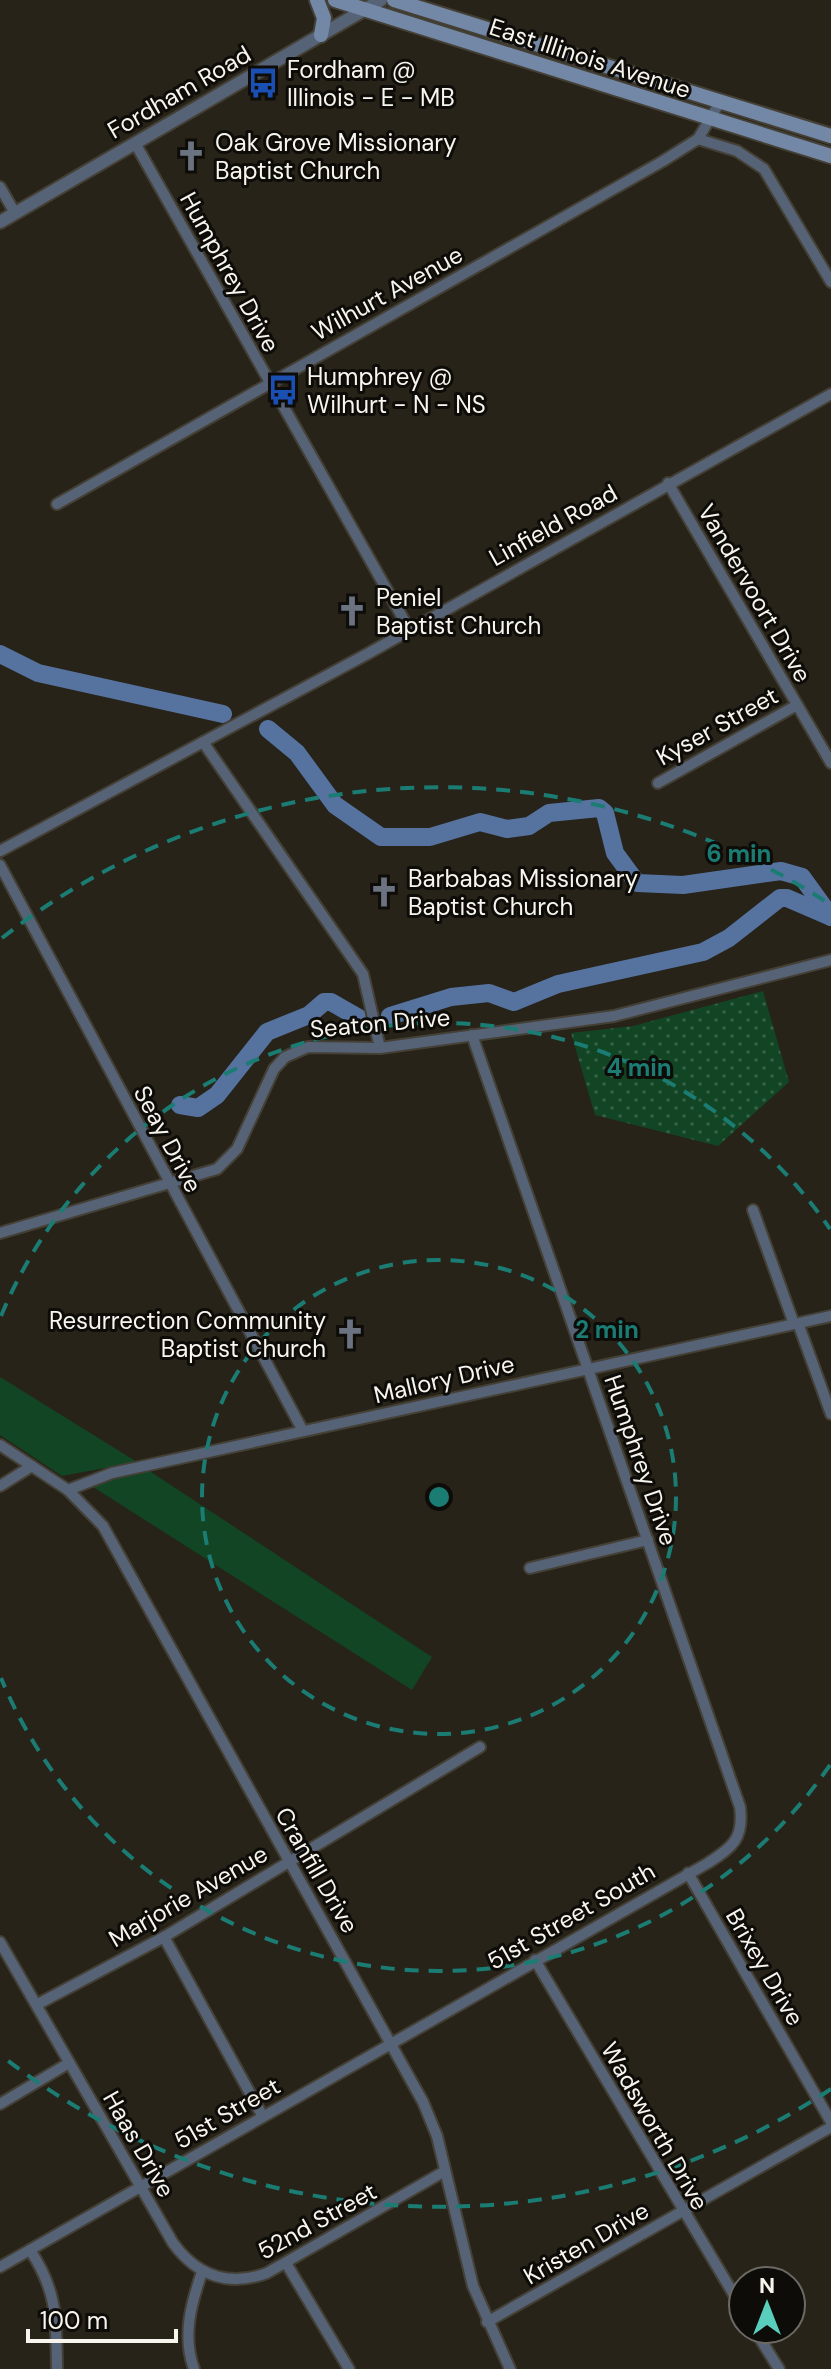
<svg xmlns="http://www.w3.org/2000/svg" width="831" height="2369" font-family="'DM Sans',sans-serif">
	<style>
		.grass { fill: #124524 }
		.park { fill: url(#park-dots) }
		.lines { fill: none; stroke-linecap: round; stroke-linejoin: round }
		.river { stroke: #5673a0; stroke-width: 18 }
		.minor-casing { stroke: #444036; stroke-width: 14 }
		.tertiary-casing { stroke: #444036; stroke-width: 16 }
		.secondary-casing { stroke: #444036; stroke-width: 18 }
		.minor { stroke: #566377; stroke-width: 10 }
		.tertiary { stroke: #566377; stroke-width: 12 }
		.secondary { stroke: #7387a7; stroke-width: 14 }
		.ring { fill: none; stroke: #1b7c74; stroke-width: 4; stroke-dasharray: 14 10 }
		.labels { text-anchor: middle; dominant-baseline: central; stroke-width: 6; stroke-linejoin: round; paint-order: stroke }
		.street-label { font-size: 24px; fill: #f7f5ee; stroke: #0e0c08 }
		.poi-label { font-size: 24px; fill: #f7f5ee; stroke: #0e0c08; text-anchor: start }
		.centre { fill: #1b7c74; stroke: #0e0c08; stroke-width: 4 }
		.ring-label { font-size: 24px; text-anchor: middle; font-weight: bold; fill: #1b7c74; stroke: #0e0c08; stroke-width: 6; stroke-linejoin: round; paint-order: stroke }
	</style>
	<defs>
		<pattern id="park-dots" width="8" height="8" patternUnits="userSpaceOnUse" patternTransform="scale(2)"><rect width="8" height="8" fill="#124524"/><path d="M2 2h.1M6 6h.1" fill="none" stroke="#356044" stroke-width="1.8" stroke-linecap="round"/></pattern>
	</defs>
	<rect width="100%" height="100%" fill="#272318"/>
	<g class="grass">
		<polygon points="0,1377 137,1462 62,1476 0,1435"/>
		<polygon points="148,1470 432,1657 412,1690 90,1485"/>
	</g>
	<polygon class="park" points="763,991 789,1082 718,1146 595,1115 571,1033 633,1026"/>
	<g class="lines">
		<g class="river">
			<polyline points="0,654 38,673 223,714"/>
			<polyline points="268,729 297,753 335,805 381,837 430,837 480,822 507,829 529,826 549,813 599,808 605,813 615,853 637,883 683,885 781,871 802,877 831,917"/>
			<polyline points="390,1016 451,997 489,993 514,1002 558,984 703,952 729,938 780,898 787,898 831,917"/>
			<polyline points="180,1105 198,1108 217,1095 267,1032 309,1015 324,1002 331,1002 359,1018"/>
		</g>
		<g class="minor-casing">
			<g id="minor">
				<polyline points="698,139 737,151 764,169 831,282"/>
				<polyline points="135,143 409,629"/>
				<polyline points="0,187 15,213"/>
				<polyline points="668,483 831,763"/>
				<polyline points="57,504 663,161 698,139 720,102"/>
				<polyline points="203,742 363,974 380,1048"/>
				<polyline points="658,783 797,705"/>
				<polyline points="0,851 369,653 831,394"/>
				<polyline points="0,865 303,1431"/>
				<polyline points="753,1210 794,1324"/>
				<polyline points="0,1233 217,1169 237,1149 274,1069 285,1057 308,1047 380,1048 614,1016 831,960"/>
				<polyline points="798,1323 831,1414"/>
				<polyline points="0,1445 68,1490 103,1526 423,2102 437,2136 473,2286 510,2369"/>
				<polyline points="0,1486 32,1466"/>
				<polyline points="68,1490 112,1473 831,1316"/>
				<polyline points="530,1568 648,1540"/>
				<polyline points="688,1873 831,2122"/>
				<polyline points="164,1937 262,2115"/>
				<path d="M0,1942L173,2243C197,2276 229,2287 267,2273L445,2171"/>
				<polyline points="535,1960 743,2310"/>
				<polyline points="38,2004 164,1937 480,1747"/>
				<polyline points="0,2104 69,2063"/>
				<path d="M30,2250C58,2292 56,2320 57,2369"/>
				<polyline points="286,2263 349,2369"/>
				<path d="M0,2267L708,1863C733,1847 744,1838 740,1807L472,1035"/>
				<polyline points="487,2322 831,2127"/>
				<polyline points="754,2329 779,2369"/>
				<path d="M194,2369C182,2336 191,2304 202,2272"/>
			</g>
		</g>
		<g class="tertiary-casing">
			<polyline id="tertiary" points="0,222 381,0"/>
		</g>
		<g class="secondary-casing">
			<g id="secondary">
				<polyline points="317,0 324,18 321,35"/>
				<polyline points="335,0 831,156"/>
				<polyline points="394,0 831,136"/>
			</g>
		</g>
		<use href="#minor" class="minor"/>
		<use href="#tertiary" class="tertiary"/>
		<use href="#secondary" class="secondary"/>
	</g>
	<g class="ring">
		<circle cx="439" cy="1497" r="237"/>
		<path d="M830 1765A474 474 0 0 1 1 1678M1 1316A474 474 0 0 1 830 1229"/>
		<path d="M831 2089A710 710 0 0 1 2 2056M2 938A710 710 0 0 1 831 905"/>
	</g>
	<defs>
		<g id="bus-bare" transform="scale(2.4)"><path d="M-5-6H5V4H4V6H2V4H-2V6H-4V4H-5ZM-3.5-4V0h7V-4ZM-3.5 1.2v1.5H-2V1.2ZM2 1.2v1.5H3.5V1.2Z" fill="#1a4fb4" stroke="#0e0c08" stroke-width="2.5" paint-order="stroke"/></g>
		<g id="church-bare" transform="scale(2.4)"><path d="M-1.2-6h2.4v3.5h3.3v2.4h-3.3V6h-2.4V-.1h-3.3v-2.4h3.3Z" fill="#6b7280" stroke="#0e0c08" stroke-width="2.5" paint-order="stroke"/></g>
	</defs>
	<g fill-rule="evenodd">
		<use href="#bus-bare" x="263" y="83"/>
		<use href="#church-bare" x="191" y="156"/>
		<use href="#bus-bare" x="283" y="390"/>
		<use href="#church-bare" x="352" y="611"/>
		<use href="#church-bare" x="384" y="892"/>
		<use href="#church-bare" x="350" y="1334"/>
	</g>
	<g class="labels">
		<g class="street-label">
			<text transform="translate(590 58) rotate(18)">East Illinois Avenue</text>
			<text transform="translate(179 92) rotate(-30)">Fordham Road</text>
			<text transform="translate(230 272) rotate(61)">Humphrey Drive</text>
			<text transform="translate(387 293) rotate(-29)">Wilhurt Avenue</text>
			<text transform="translate(553 525) rotate(-29)">Linfield Road</text>
			<text transform="translate(755 593) rotate(60)">Vandervoort Drive</text>
			<text transform="translate(717 726) rotate(-29)">Kyser Street</text>
			<text transform="translate(380 1023) rotate(-5)">Seaton Drive</text>
			<text transform="translate(168 1139) rotate(62)">Seay Drive</text>
			<text transform="translate(444 1379) rotate(-13)">Mallory Drive</text>
			<text transform="translate(641 1460) rotate(71)">Humphrey Drive</text>
			<text transform="translate(317 1870) rotate(60)">Cranfill Drive</text>
			<text transform="translate(188 1896) rotate(-30)">Marjorie Avenue</text>
			<text transform="translate(571 1916) rotate(-30)">51st Street South</text>
			<text transform="translate(765 1967) rotate(60)">Brixey Drive</text>
			<text transform="translate(227 2113) rotate(-30)">51st Street</text>
			<text transform="translate(655 2126) rotate(60)">Wadsworth Drive</text>
			<text transform="translate(139 2144) rotate(60)">Haas Drive</text>
			<text transform="translate(317 2221) rotate(-29)">52nd Street</text>
			<text transform="translate(586 2243) rotate(-30)">Kristen Drive</text>
		</g>
		<g class="poi-label">
			<text x="287" y="69">Fordham @<tspan x="287" dy="28">Illinois - E - MB</tspan></text>
			<text x="215" y="142">Oak Grove Missionary<tspan x="215" dy="28">Baptist Church</tspan></text>
			<text x="307" y="376">Humphrey @<tspan x="307" dy="28">Wilhurt - N - NS</tspan></text>
			<text x="376" y="597">Peniel<tspan x="376" dy="28">Baptist Church</tspan></text>
			<text x="408" y="878">Barbabas Missionary<tspan x="408" dy="28">Baptist Church</tspan></text>
			<text x="326" y="1320" text-anchor="end">Resurrection Community<tspan x="326" dy="28">Baptist Church</tspan></text>
		</g>
	</g>
	<circle cx="439" cy="1497" r="12" class="centre"/>
	<g class="ring-label">
		<text x="739" y="862">6 min</text>
		<text x="639" y="1076">4 min</text>
		<text x="607" y="1338">2 min</text>
	</g>
	<g transform="translate(767 2305)"><circle r="38" fill="#0e0c08" stroke="#6b6964" stroke-width="2"/>
	<path d="M0-6L14 30L0 20L-14 30Z" fill="#5acebd"/>
	<text y="-12" font-size="22" font-weight="bold" text-anchor="middle" fill="#f7f5ee">N</text>
	</g>
	<path d="M28 2329v12h148v-12" fill="none" stroke="#f7f5ee" stroke-width="4"/>
	<text x="40" y="2329" font-size="24" fill="#f7f5ee" stroke="#0e0c08" stroke-width="6" paint-order="stroke">100 m</text>
</svg>
